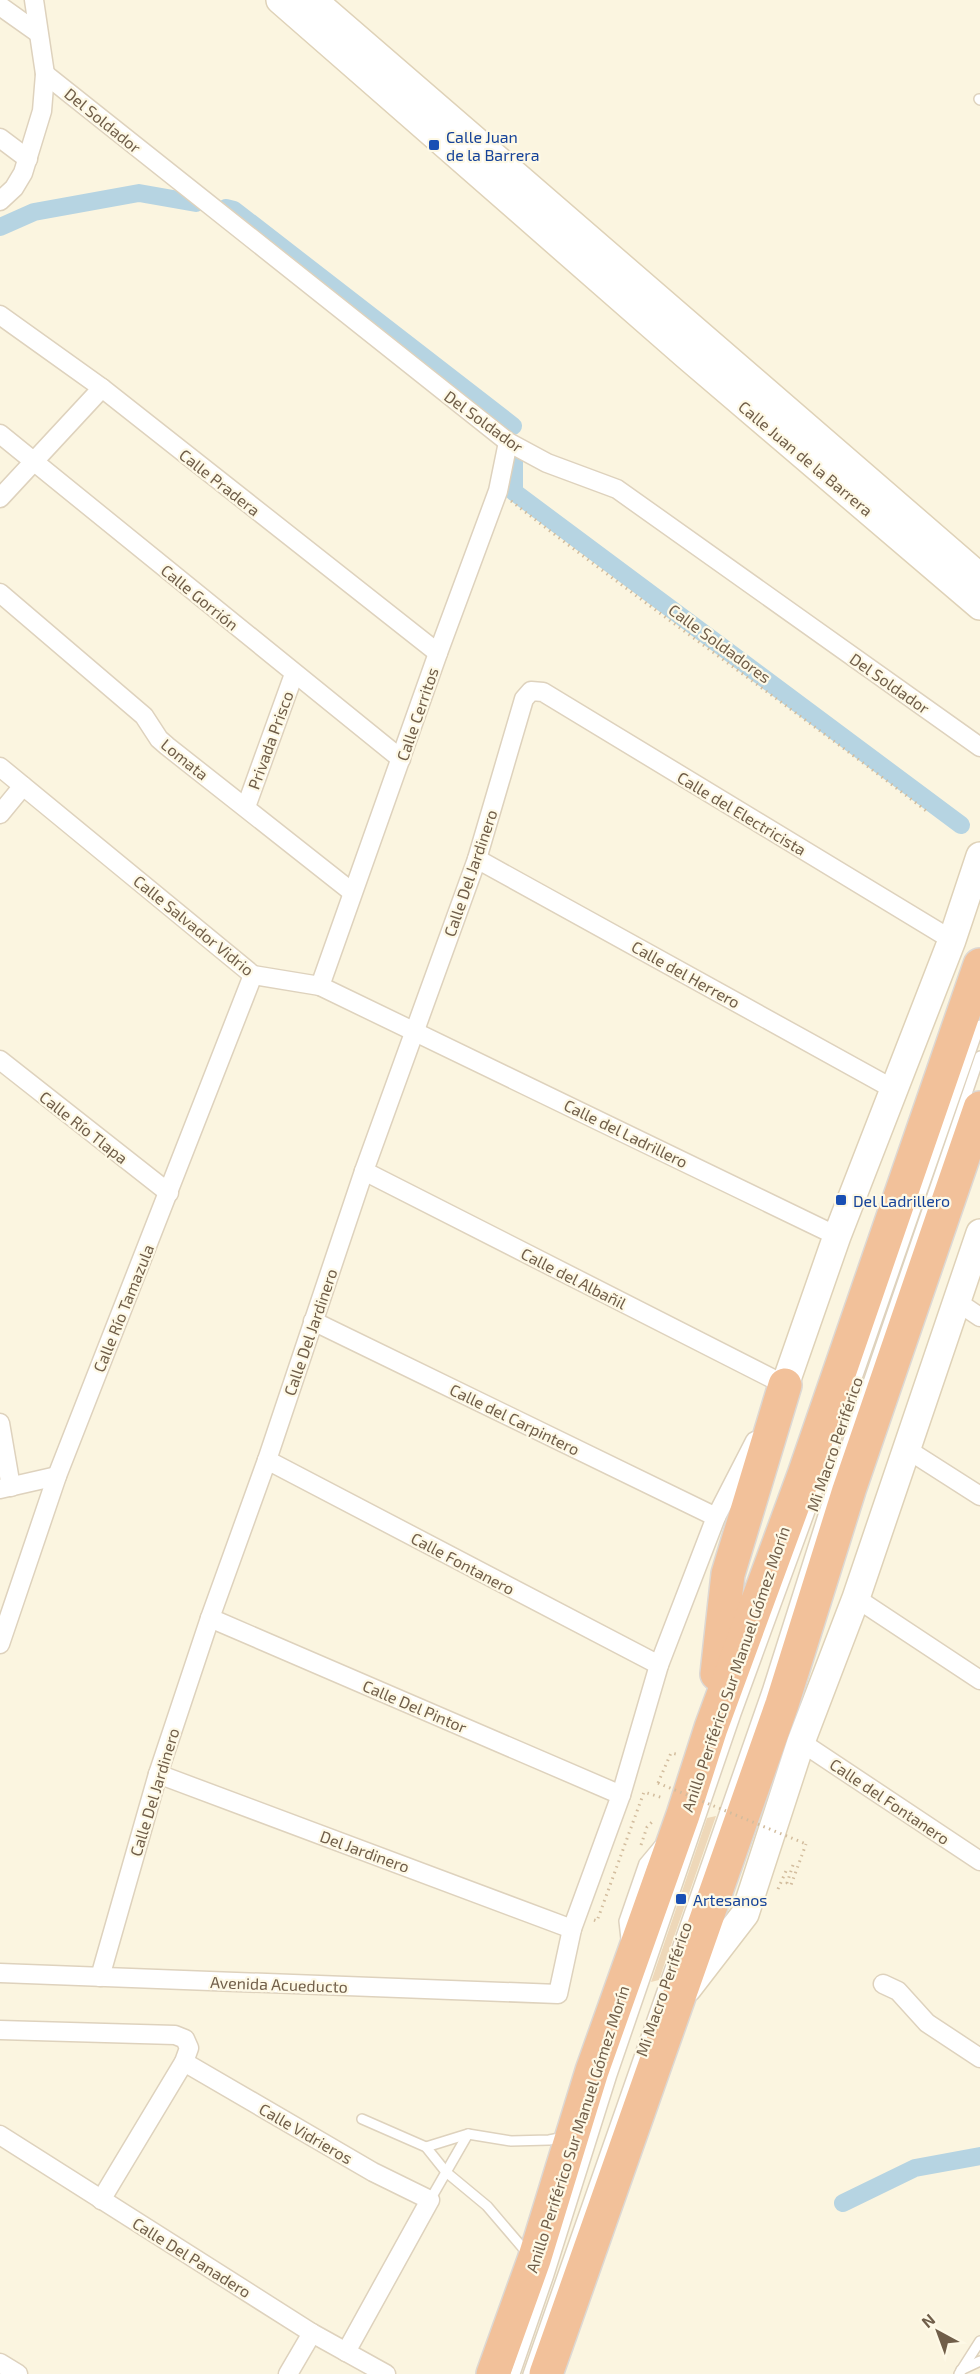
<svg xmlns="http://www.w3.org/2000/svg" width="980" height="2374" font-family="'Exo 2',sans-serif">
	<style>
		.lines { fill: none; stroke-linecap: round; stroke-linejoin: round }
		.canal { stroke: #b6d4e2; stroke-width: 18 }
		.building { fill: #eed8b9 }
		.lane-casing { stroke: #ded2bd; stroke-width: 12 }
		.street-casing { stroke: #ded2bd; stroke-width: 21 }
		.secondary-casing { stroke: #dfd2b8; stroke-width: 30 }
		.highway-casing { stroke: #ddd8d3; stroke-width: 36 }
		.path { stroke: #d2bc9d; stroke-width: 3; stroke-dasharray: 1.5 4.5; stroke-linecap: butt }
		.lane { stroke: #fff; stroke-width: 9 }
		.street { stroke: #fff; stroke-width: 18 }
		.secondary { stroke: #fff; stroke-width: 27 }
		.highway { stroke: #f2c19a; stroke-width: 33 }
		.path-bridge { stroke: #d2bc9d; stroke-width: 3; stroke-dasharray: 1.5 4.5; stroke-linecap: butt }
		.transit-dot { fill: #1a4fb4; stroke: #fef9e6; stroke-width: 2 }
		.labels { text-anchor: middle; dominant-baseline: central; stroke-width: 4.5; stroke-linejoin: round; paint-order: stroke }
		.street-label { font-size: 16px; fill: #705e49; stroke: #fef9e6 }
		.transit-label { font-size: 16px; fill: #164399; stroke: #fef9e6; text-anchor: start }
	</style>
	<rect width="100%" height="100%" fill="#fbf5e0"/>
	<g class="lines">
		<g class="canal">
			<polyline points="226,208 234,210 513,426"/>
			<polyline points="0,227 34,212 139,193 196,203"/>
			<polyline points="514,461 514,492 961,825"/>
			<polyline points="843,2203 915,2168 980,2156"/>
		</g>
	</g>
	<polygon class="building" points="716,1816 659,1980 651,1982 707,1818"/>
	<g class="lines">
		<g class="lane-casing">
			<g id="lane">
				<polyline points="979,99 980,100"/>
				<polyline points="626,1939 624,1921 644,1863 659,1845"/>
				<polyline points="362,2119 426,2147 446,2172 487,2206 528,2254"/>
				<polyline points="426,2147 468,2134 511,2141 549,2140 565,2137"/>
				<polyline points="430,2200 468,2134"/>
				<polyline points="961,2370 980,2361"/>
				<polyline points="515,2374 549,2275 612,2075 736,1714 823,1476 980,1025"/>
				<polyline points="528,2374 767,1691 832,1487 980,1056"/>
				<polyline points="959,2374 980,2341"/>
			</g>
		</g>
		<g class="street-casing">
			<g id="street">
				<polyline points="0,6 38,33"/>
				<polyline points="45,74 508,442 547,463 617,489 980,747"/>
				<polyline points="0,138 28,159"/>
				<polyline points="0,201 14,188 23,173 42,111 45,74 34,0"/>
				<polyline points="0,315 102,388 438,653"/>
				<polyline points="0,434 401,759"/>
				<polyline points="0,498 102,388"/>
				<polyline points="0,593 144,716 159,739 167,746 352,892"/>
				<polyline points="0,767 253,975 320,986 837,1236"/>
				<polyline points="246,807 294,674"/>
				<polyline points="0,814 23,786"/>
				<polyline points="477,859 895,1090"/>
				<polyline points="320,986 438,653 498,491 508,442"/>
				<polyline points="0,1060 169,1193"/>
				<polyline points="364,1171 785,1385 781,1393"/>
				<polyline points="956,1301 980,1317"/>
				<polyline points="313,1321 716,1517"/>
				<polyline points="0,1423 11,1487"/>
				<polyline points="905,1448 980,1496"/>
				<polyline points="267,1460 659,1665"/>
				<polyline points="0,1489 57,1476"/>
				<polyline points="856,1598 980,1680"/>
				<polyline points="210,1618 621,1795"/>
				<polyline points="0,1644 57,1476 253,975"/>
				<polyline points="801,1742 980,1861"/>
				<polyline points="158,1774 572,1929"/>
				<polyline points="0,1973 558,1994 572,1929 621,1795 659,1665 716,1517 755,1441"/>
				<polyline points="100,1977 158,1774 210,1618 267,1460 364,1171 477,859 524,699 531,691 543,692 952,940"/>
				<polyline points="883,1984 898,1991 927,2023 980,2058"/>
				<polyline points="0,2030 175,2035 185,2039 189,2048 184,2062 101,2200"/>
				<polyline points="184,2062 373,2172 430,2200 346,2352"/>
				<polyline points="0,2135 312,2333 386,2374"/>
				<polyline points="0,2363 18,2374"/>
				<polyline points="288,2374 312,2333"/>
			</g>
		</g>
		<g class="secondary-casing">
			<g id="secondary">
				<polyline points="280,0 687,356 980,606"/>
				<polyline points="313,0 980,577"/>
				<polyline points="785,1385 837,1236 952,940 980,856"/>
				<polyline points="688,1988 745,1914 801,1742 856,1598 980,1233"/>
			</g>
		</g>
		<g class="highway-casing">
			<g id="highway">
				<polyline points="717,1674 728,1574 785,1385"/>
				<polyline points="493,2374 534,2260 592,2071 683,1815 711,1728 804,1475 980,965"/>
				<polyline points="546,2374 782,1704 849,1490 980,1108"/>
			</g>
		</g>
		<g class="path">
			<path d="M511,501C649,608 791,707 929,813"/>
			<polyline points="658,1783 671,1753 676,1754"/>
			<polyline points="641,1845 647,1827 654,1820"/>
			<polyline points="793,1865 787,1883 791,1885 806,1844"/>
			<polyline points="778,1889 786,1871 785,1867"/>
			<polyline points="594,1920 597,1921 644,1792 663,1798"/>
		</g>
		<use href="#lane" class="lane"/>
		<use href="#street" class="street"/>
		<use href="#secondary" class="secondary"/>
		<use href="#highway" class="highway"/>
		<polyline class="path-bridge" points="658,1783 806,1844"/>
	</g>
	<g class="transit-dot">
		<rect x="428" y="139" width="12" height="12" rx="3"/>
		<rect x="835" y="1194" width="12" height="12" rx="3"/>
		<rect x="675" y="1893" width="12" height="12" rx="3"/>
	</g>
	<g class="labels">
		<g class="street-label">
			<text transform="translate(103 120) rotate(39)">Del Soldador</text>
			<text transform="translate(484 421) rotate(36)">Del Soldador</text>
			<text transform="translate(806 458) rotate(40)">Calle Juan de la Barrera</text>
			<text transform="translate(220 482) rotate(38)">Calle Pradera</text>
			<text transform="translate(200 597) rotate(39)">Calle Gorrión</text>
			<text transform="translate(720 643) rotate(36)">Calle Soldadores</text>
			<text transform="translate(890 683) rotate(35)">Del Soldador</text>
			<text transform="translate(417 714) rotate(-71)">Calle Cerritos</text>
			<text transform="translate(270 740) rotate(-70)">Privada Prisco</text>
			<text transform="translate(185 759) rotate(39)">Lomata</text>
			<text transform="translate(742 813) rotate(31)">Calle del Electricista</text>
			<text transform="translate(470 873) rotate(-71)">Calle Del Jardinero</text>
			<text transform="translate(194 925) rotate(39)">Calle Salvador Vidrio</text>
			<text transform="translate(686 974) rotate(29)">Calle del Herrero</text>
			<text transform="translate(84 1127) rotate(38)">Calle Río Tlapa</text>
			<text transform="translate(626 1133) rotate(26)">Calle del Ladrillero</text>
			<text transform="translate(574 1278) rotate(27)">Calle del Albañil</text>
			<text transform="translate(123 1308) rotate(-68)">Calle Río Tamazula</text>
			<text transform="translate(310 1332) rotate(-71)">Calle Del Jardinero</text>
			<text transform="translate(515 1419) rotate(26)">Calle del Carpintero</text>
			<text transform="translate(834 1444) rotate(-71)">Mi Macro Periférico</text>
			<text transform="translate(463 1563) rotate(28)">Calle Fontanero</text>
			<text transform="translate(735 1669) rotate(-71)">Anillo Periférico Sur Manuel Gómez Morín</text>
			<text transform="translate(415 1706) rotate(23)">Calle Del Pintor</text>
			<text transform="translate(154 1792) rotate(-73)">Calle Del Jardinero</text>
			<text transform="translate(890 1801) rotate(34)">Calle del Fontanero</text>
			<text transform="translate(365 1851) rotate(20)">Del Jardinero</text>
			<text transform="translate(279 1984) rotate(2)">Avenida Acueducto</text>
			<text transform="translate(663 1989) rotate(-71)">Mi Macro Periférico</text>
			<text transform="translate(577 2129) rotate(-72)">Anillo Periférico Sur Manuel Gómez Morín</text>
			<text transform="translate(306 2133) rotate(30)">Calle Vidrieros</text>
			<text transform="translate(192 2257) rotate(32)">Calle Del Panadero</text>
		</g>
		<g class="transit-label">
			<text x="446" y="136">Calle Juan<tspan x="446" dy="18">de la Barrera</tspan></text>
			<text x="853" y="1200">Del Ladrillero</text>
			<text x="693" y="1899">Artesanos</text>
		</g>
	</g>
	<g transform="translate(938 2332) rotate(319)" stroke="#fef9e6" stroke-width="4.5" paint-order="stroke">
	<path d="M0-4.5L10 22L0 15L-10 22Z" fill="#705e49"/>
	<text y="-9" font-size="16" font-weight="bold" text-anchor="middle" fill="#705e49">N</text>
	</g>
</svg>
